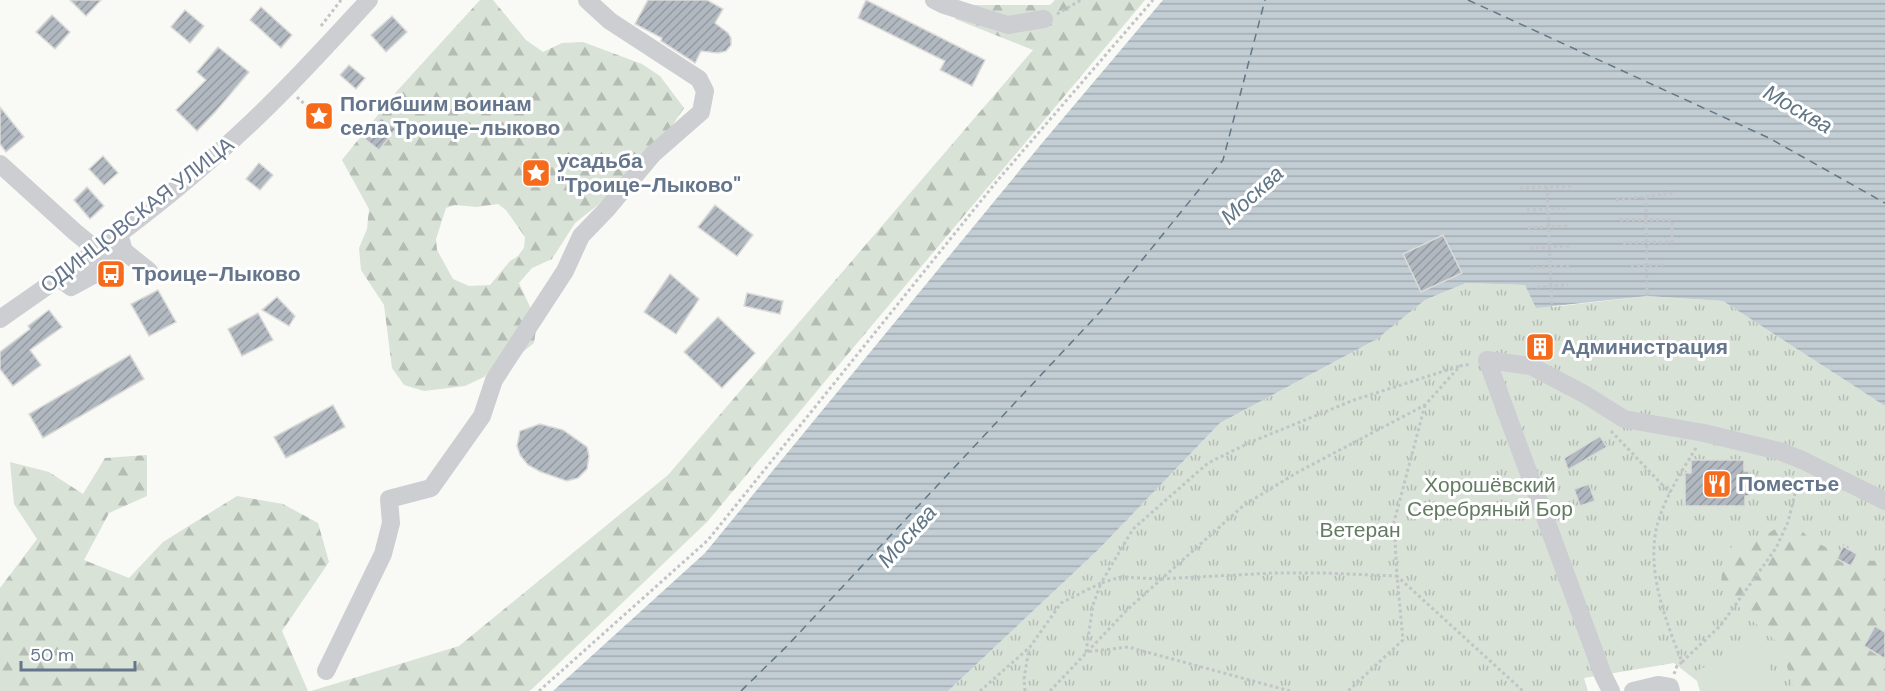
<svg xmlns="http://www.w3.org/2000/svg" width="1885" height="691" font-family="'DM Sans',sans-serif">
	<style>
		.grass { fill: url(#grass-tufts) }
		.forest { fill: url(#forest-firs); fill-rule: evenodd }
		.pitch { fill: #d9e2d7 }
		.water { fill: url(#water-rules) }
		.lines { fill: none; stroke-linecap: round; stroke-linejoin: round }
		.ferry { stroke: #617786; stroke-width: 1.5; stroke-dasharray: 8 6; stroke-linecap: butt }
		.building { fill: url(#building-hatch); stroke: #dbdbd8; stroke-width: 1.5 }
		.path { stroke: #c2c4c7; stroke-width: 3; stroke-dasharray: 3 3; stroke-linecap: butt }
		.minor { stroke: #ccced2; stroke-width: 18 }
		.labels { text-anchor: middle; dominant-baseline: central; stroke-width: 6; stroke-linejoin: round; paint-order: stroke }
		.poi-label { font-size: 21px; font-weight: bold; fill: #65758b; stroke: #fff; text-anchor: start }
		.street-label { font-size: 21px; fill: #65758b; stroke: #fff }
		.park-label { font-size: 21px; fill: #627b61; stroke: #fff }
		.water-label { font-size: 22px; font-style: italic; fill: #617786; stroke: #fff }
	</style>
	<defs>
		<pattern id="grass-tufts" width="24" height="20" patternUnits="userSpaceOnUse" patternTransform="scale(1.5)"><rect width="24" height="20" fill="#d9e2d7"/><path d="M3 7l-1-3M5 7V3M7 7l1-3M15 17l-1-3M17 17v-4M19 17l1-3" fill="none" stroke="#b4bcb4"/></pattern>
		<pattern id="forest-firs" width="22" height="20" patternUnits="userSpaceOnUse" patternTransform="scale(1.5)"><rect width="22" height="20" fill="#d9e2d7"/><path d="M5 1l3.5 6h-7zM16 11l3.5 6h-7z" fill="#b4bcb4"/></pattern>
		<pattern id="water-rules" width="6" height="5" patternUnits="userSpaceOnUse" patternTransform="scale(1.5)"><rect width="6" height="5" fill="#c3cdd4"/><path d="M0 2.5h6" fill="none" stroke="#a2abb2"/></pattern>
		<pattern id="building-hatch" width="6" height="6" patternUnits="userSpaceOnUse" patternTransform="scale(1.5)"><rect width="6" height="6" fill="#b1b8c0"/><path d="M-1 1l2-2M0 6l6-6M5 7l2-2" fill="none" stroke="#949aa2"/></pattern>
	</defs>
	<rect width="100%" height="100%" fill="#f9f9f6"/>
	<polygon class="grass" points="1466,283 1525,285 1553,307 1647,296 1723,301 1885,406 1885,691 1700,691 1697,681 1674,663 1584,678 1588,691 948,691 1098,550 1220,423 1377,339 1425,300"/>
	<g class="forest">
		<path d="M480,0H493L526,40L543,52L562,43L583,42L642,64L660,76L684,108L672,126L644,151L627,182L575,223L552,259L532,268L519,283L537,322L534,343L519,355L498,362L484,377L465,386L424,391L404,385L392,368L384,305L361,270L359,248L367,229L369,209L342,160L397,91ZM498,204L506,210L525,237L524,248L518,256L510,261L490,285L469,286L453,279L437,250L436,239L446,208L455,205L477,207Z"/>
		<polygon points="1055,0 1145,0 707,522 532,689 529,691 311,691 459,646 668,475 1033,50 955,19 963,5 1050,5"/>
		<polygon points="147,455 147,496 109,513 84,560 129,578 163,542 237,496 283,504 318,523 329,562 282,631 308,691 0,691 0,588 37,539 14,504 10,462 49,472 83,494 105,458"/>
		<polygon points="1796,525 1811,540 1832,550 1872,561 1885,558 1885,691 1794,691 1781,645 1749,618 1721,586 1723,560 1737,539 1758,540 1775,529"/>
	</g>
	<polygon class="pitch" points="1759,644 1779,691 1706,691 1698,670"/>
	<polygon class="water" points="1163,0 1885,0 1885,406 1723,301 1647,296 1536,308 1525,285 1466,283 1425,300 1377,339 1220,423 1098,550 948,691 553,691 705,553 1043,142"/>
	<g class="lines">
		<g class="ferry">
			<polyline points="1468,0 1769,138 1885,203"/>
			<polyline points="741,691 787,646 1100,312 1223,160 1265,0"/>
		</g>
	</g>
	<g class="building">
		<polygon points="70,0 101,0 86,16"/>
		<polygon points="648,0 707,0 723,9 715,23 728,33 731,38 731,45 726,51 718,53 701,51 695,63 661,41 662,38 635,24"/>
		<polygon points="866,0 985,60 972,86 940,70 945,61 858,18"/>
		<polygon points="261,7 292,35 281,48 250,20"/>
		<polygon points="185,10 204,26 190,43 171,27"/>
		<polygon points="52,15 70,32 55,49 36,32"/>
		<polygon points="392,16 407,32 386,52 371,35"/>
		<polygon points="218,47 249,72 216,111 197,131 176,110 206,80 197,72"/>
		<polygon points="349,65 365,78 356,89 340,75"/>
		<polygon points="0,107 24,137 6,152 0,144"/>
		<polygon points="381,118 396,129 379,150 365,139"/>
		<polygon points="103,156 118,173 104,185 89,169"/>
		<polygon points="259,163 273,175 260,190 246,179"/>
		<polygon points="87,187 104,206 90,219 74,200"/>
		<polygon points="715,205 753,235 737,256 698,227"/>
		<polygon points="1443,235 1462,273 1421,292 1403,254"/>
		<polygon points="670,274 699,299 676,334 644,312"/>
		<polygon points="158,290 176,322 149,336 131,304"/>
		<polygon points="747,293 783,301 780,314 744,306"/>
		<polygon points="277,297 295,316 289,326 262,310"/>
		<polygon points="49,310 62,327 30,350 41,365 13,386 0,369 0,352 30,329 28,326"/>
		<polygon points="258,313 273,340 242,356 228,329"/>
		<polygon points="718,317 755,353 722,388 684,352"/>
		<polygon points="130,355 144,379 43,438 29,414"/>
		<polygon points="333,405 345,427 286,458 274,437"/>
		<polygon points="540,424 563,430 587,447 589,456 587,469 578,478 567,481 541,472 528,465 520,455 517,446 520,431"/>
		<polygon points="1600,436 1607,447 1568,470 1564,458"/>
		<polygon points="1691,460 1744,460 1744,471 1749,471 1749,496 1745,496 1745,506 1685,506 1685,473 1691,473"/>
		<polygon points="1589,484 1595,501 1580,506 1574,489"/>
		<polygon points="1843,546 1857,554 1851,566 1837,559"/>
		<polygon points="1875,626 1885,632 1885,659 1864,646"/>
	</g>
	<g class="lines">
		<g class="path">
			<polyline points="1057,14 1081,0"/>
			<polyline points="321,26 341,0"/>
			<polyline points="297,97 315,114 318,110 324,116 319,123 312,117 315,114"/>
			<polyline points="1547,187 1552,307"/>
			<polyline points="1520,188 1574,186"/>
			<polyline points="1646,197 1647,296"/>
			<polyline points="1616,200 1673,193"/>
			<polyline points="1527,210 1569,208"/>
			<polyline points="1620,220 1672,220 1672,242 1621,243"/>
			<polyline points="1528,228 1569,226"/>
			<polyline points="1530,248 1571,246"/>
			<polyline points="1631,266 1663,265"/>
			<polyline points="1530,268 1571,266"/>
			<polyline points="1537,287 1568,285"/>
			<polyline points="1425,405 1394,522 1397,576 1523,691"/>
			<polyline points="1611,431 1670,493"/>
			<polyline points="1682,662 1721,625 1776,548 1788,522 1799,477"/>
			<path d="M1674,674L1677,666L1682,662C1665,619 1645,568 1658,522C1666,495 1682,471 1696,448"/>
			<polyline points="539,691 708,540 997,181 1153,0"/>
			<polyline points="980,691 1030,647 1061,603 1101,583 1133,529 1208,463 1251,442 1354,400 1460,366"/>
			<polyline points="1025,691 1024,679 1029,649"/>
			<polyline points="1050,691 1128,609 1244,505 1298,472 1425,405 1460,366 1471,364"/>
			<polyline points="1290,691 1128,647 1086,652 1093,605 1101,583 1121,577 1160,579 1273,573 1325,573 1397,576 1403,640 1348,691"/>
		</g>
		<g class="minor">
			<polyline points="934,0 944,5 1008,25 1044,19"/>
			<polyline points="0,164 75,232 97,250"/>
			<polyline points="124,251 149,271"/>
			<polyline points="59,278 71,287 95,274 124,251 119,234"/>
			<path d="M0,319C75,267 150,214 218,153C272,106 320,53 369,0"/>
			<polyline points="326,671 383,554 391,523 389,499 431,488 482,416 494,380 565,271 581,236 607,209 653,154 701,112 705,91 699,79 610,21 587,0"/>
			<polyline points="1611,691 1603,675 1487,360 1531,366 1586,395 1624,419 1704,433 1779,451 1802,460 1885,501"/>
			<polyline points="1633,691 1658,685 1670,687 1671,691"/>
		</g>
	</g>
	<defs>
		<g id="sight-square" transform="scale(1.5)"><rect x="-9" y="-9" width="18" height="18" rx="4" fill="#f56b1b" stroke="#fff"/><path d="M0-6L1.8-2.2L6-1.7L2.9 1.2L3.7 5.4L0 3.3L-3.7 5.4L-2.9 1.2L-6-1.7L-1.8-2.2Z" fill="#fff"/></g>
		<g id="bus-square" transform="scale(1.5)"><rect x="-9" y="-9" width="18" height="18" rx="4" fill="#f56b1b" stroke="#fff"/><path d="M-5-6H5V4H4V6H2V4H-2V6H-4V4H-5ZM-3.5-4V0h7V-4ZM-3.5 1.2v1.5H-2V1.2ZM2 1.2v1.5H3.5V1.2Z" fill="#fff"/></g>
		<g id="building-square" transform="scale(1.5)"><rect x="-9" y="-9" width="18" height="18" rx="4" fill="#f56b1b" stroke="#fff"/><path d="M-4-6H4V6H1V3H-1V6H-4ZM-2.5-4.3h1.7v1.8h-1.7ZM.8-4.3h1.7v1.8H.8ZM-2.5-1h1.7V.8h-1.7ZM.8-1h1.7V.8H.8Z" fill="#fff"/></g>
		<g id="restaurant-square" transform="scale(1.5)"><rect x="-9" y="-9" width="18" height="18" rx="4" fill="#f56b1b" stroke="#fff"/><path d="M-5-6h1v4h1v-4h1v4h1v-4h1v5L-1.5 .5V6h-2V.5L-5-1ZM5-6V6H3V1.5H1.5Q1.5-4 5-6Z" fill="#fff"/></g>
	</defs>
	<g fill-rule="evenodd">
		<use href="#sight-square" x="319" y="116"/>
		<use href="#sight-square" x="536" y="173"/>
		<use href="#bus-square" x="111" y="274"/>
		<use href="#building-square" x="1540" y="347"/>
		<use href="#restaurant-square" x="1717" y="484"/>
	</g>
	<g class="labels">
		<g class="poi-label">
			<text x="340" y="104">Погибшим воинам<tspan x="340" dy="24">села Троице-лыково</tspan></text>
			<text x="557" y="161">усадьба<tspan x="557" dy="24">"Троице-Лыково"</tspan></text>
			<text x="132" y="274">Троице-Лыково</text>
			<text x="1561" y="347">Администрация</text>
			<text x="1738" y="484">Поместье</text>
		</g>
		<g class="street-label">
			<text transform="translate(137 215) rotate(-38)">ОДИНЦОВСКАЯ УЛИЦА</text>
		</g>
		<g class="park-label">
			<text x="1490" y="485">Хорошёвский<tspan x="1490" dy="24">Серебряный Бор</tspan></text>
			<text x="1360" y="530">Ветеран</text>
		</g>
		<g class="water-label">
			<text transform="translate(1798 109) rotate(30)">Москва</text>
			<text transform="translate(1252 195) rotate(-42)">Москва</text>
			<text transform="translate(907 536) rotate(-48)">Москва</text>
		</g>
	</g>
	<path d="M21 661v9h114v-9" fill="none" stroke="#65758b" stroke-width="3"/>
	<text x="30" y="661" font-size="18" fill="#65758b" stroke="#ffffff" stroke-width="4.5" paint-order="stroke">50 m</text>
</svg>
